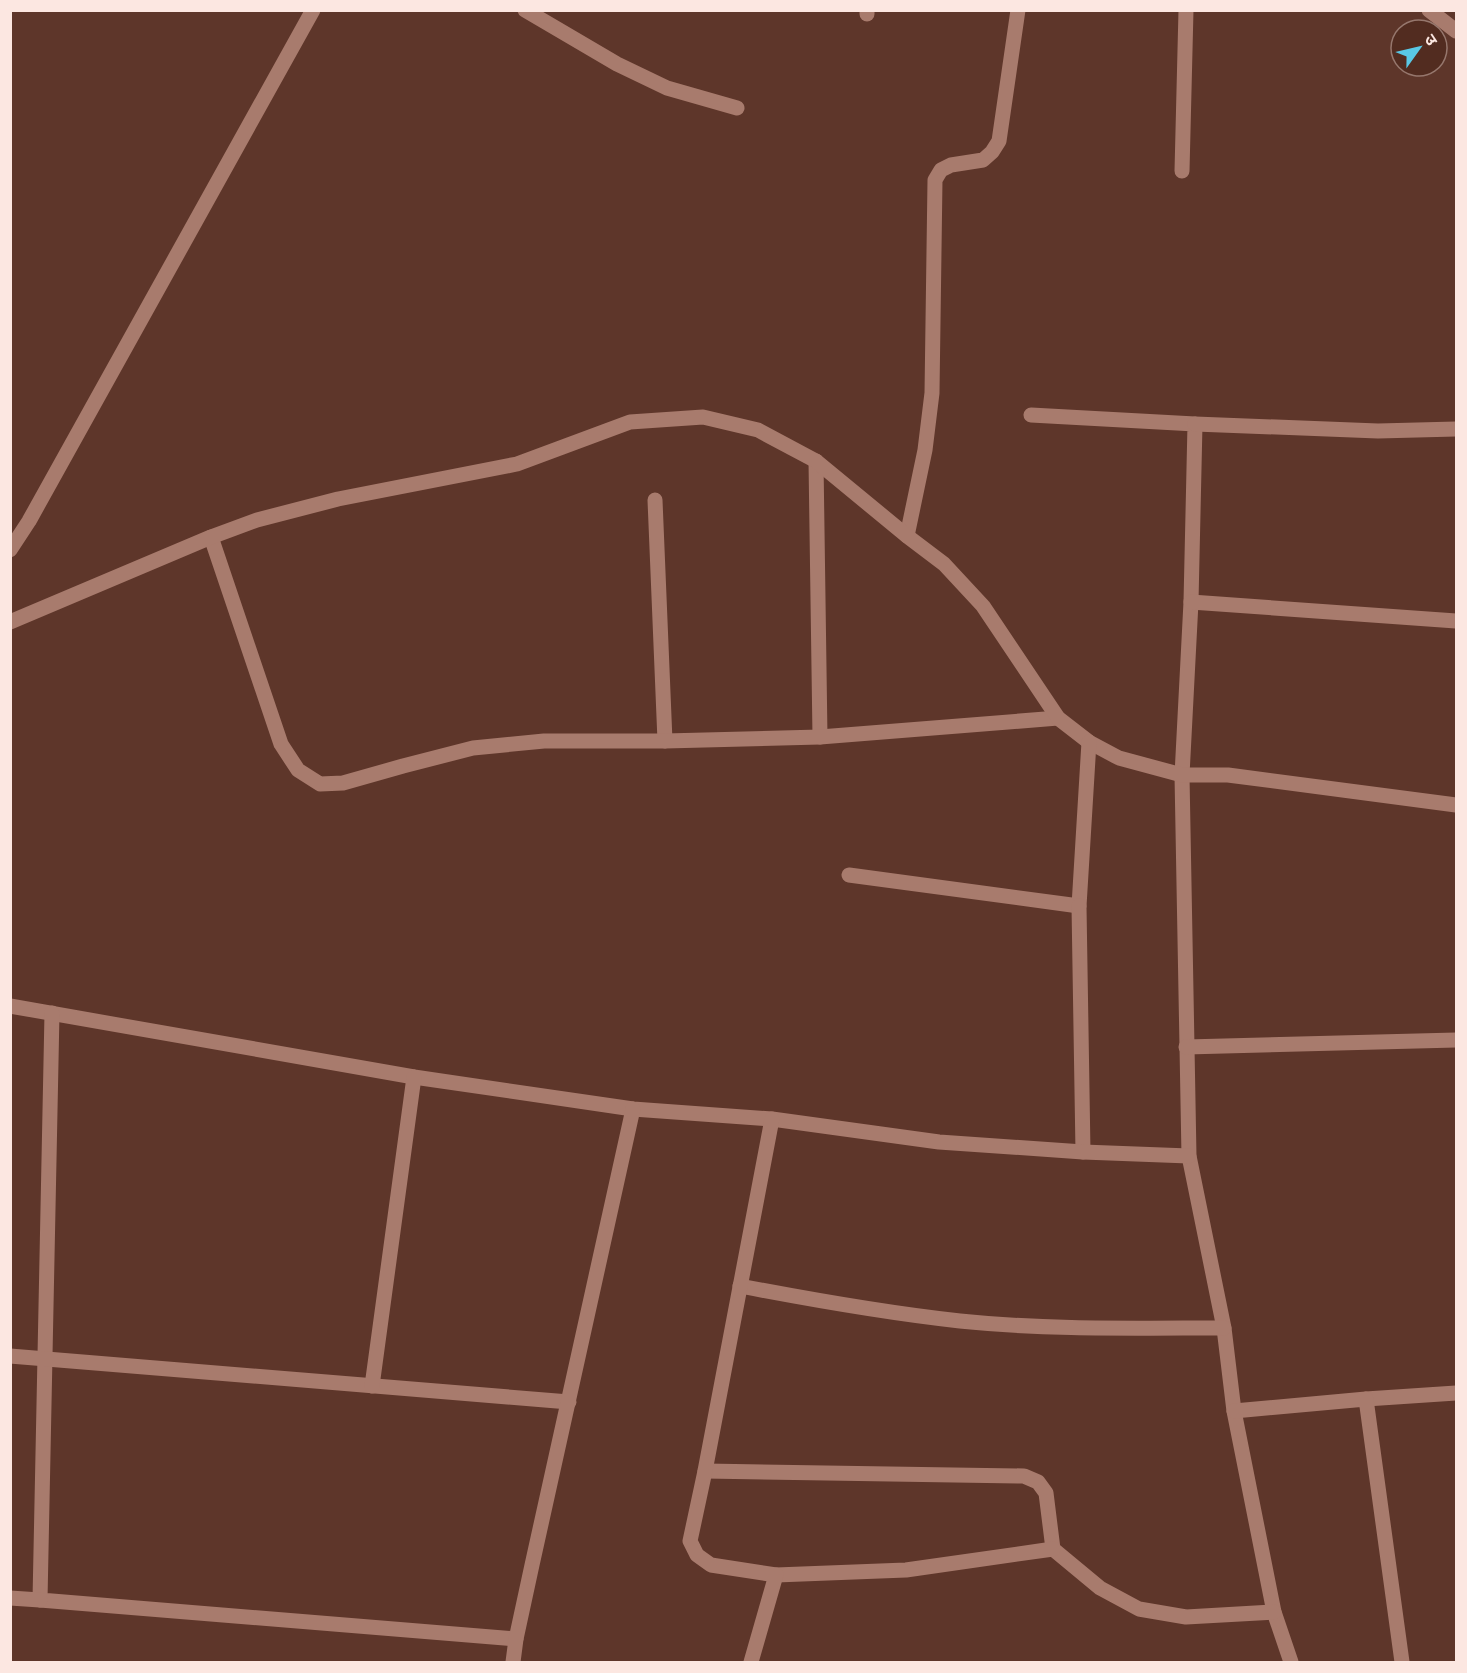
<svg xmlns="http://www.w3.org/2000/svg" width="1467" height="1673" font-family="Overpass,'Noto Sans Devanagari',sans-serif">
	<style>
		.lines { fill: none; stroke-linecap: round; stroke-linejoin: round }
		.minor { stroke: #a87b6d; stroke-width: 15 }
	</style>
	<rect width="100%" height="100%" fill="#5e362a"/>
	<g class="lines">
		<g class="minor">
			<polyline points="525,10 617,64 667,88 737,108"/>
			<polyline points="1429,10 1456,31"/>
			<polyline points="867,14 867,10"/>
			<polyline points="1182,171 1186,10"/>
			<polyline points="1031,415 1195,424 1191,602 1182,775 1189,1156 1224,1328 1234,1411 1274,1612 1291,1662"/>
			<polyline points="1195,424 1378,431 1456,429"/>
			<polyline points="816,461 820,737"/>
			<polyline points="655,500 665,741"/>
			<polyline points="907,536 925,450 932,393 935,180 941,170 951,165 983,160 992,152 999,141 1018,10"/>
			<polyline points="211,537 281,744 298,770 320,784 343,783 403,766 473,748 544,741 665,741 820,737 1058,718"/>
			<polyline points="10,550 29,521 313,10"/>
			<polyline points="1191,602 1456,621"/>
			<polyline points="10,622 211,537 257,520 338,499 517,464 630,422 703,417 758,430 816,461 907,536 944,564 983,606 1058,718 1089,742 1119,758 1182,775 1228,775 1456,805"/>
			<polyline points="849,875 1079,906 1089,742"/>
			<polyline points="1079,906 1083,1152"/>
			<polyline points="10,1006 414,1077 633,1109 772,1119 939,1142 1083,1152 1189,1156"/>
			<polyline points="52,1013 40,1600 516,1639"/>
			<polyline points="1186,1047 1456,1040"/>
			<path d="M740,1286C813,1300 886,1313 960,1321C1047,1330 1136,1328 1224,1328"/>
			<polyline points="10,1356 569,1402"/>
			<polyline points="372,1386 414,1077"/>
			<polyline points="1366,1399 1456,1393"/>
			<polyline points="1234,1411 1366,1399 1402,1662"/>
			<polyline points="705,1471 1024,1476 1038,1482 1046,1493 1053,1549 1100,1588 1139,1609 1186,1617 1274,1612"/>
			<polyline points="776,1575 906,1570 1053,1549"/>
			<polyline points="10,1598 40,1600"/>
			<polyline points="513,1662 516,1639 532,1565 633,1109"/>
			<polyline points="751,1662 776,1575 711,1565 697,1555 690,1541 705,1471 772,1119"/>
		</g>
	</g>
	<rect width="1467" height="1673" fill="none" stroke="#fce7e1" stroke-width="24"/>
	<g transform="translate(1419 48) rotate(56)"><circle r="28" fill="#522c20" stroke="#96776d" stroke-width="1.5"/>
	<path d="M0-4.5L10 22L0 15L-10 22Z" fill="#59c8e5"/>
	<text y="-9" font-size="16" font-weight="bold" text-anchor="middle" fill="#fce7e1">उ</text>
	</g>
</svg>
